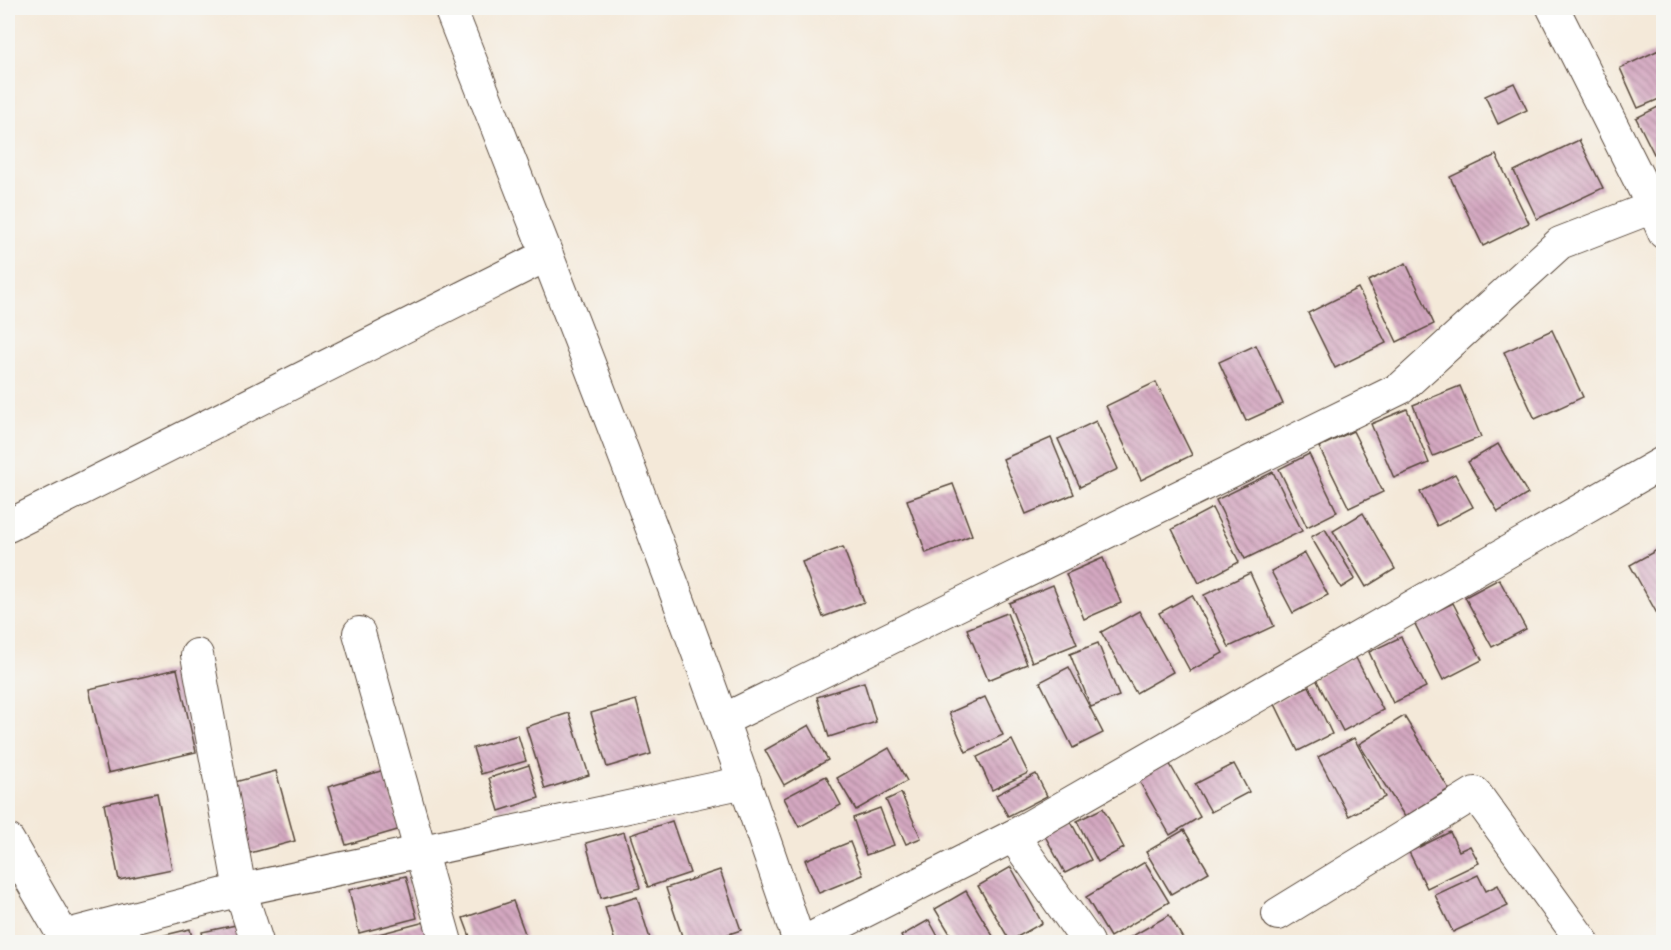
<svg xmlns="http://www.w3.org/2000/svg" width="1671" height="950" font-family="'IM FELL DW Pica',serif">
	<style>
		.building { fill: url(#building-back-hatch) }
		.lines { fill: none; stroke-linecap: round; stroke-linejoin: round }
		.minor-casing { stroke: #57473a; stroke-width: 34 }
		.minor { stroke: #fff; stroke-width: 32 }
	</style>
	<defs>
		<pattern id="building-back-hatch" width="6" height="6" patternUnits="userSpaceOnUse" patternTransform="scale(1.5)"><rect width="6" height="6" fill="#d4a8c1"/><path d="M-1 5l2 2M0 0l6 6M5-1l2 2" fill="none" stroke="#ad899c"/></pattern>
	</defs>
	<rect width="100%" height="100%" fill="#f6f6f2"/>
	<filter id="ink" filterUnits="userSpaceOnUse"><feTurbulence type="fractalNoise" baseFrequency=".0167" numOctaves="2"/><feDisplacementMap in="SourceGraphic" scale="12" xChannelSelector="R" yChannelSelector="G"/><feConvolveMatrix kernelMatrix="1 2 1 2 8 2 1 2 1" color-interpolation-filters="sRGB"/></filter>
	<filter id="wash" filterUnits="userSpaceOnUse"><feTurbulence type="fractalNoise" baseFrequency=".008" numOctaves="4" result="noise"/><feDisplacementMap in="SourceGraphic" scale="24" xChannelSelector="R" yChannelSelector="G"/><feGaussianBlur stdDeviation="1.35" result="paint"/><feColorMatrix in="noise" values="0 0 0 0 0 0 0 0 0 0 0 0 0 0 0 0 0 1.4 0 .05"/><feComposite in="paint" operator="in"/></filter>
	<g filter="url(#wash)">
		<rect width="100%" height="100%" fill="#f4e9d9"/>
		<g id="blocks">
			<g class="building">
				<polygon points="1661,49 1664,97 1638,108 1620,68"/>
				<polygon points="1514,83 1527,110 1498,124 1485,96"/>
				<polygon points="1664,104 1664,149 1654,154 1636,118"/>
				<polygon points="1579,140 1603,188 1537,219 1514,171"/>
				<polygon points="1496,155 1529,223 1483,246 1450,177"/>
				<polygon points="1406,263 1434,324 1397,342 1368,281"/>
				<polygon points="1358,288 1386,343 1335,368 1308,313"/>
				<polygon points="1552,330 1583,397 1535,419 1504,352"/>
				<polygon points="1256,345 1283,404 1246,421 1219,362"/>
				<polygon points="1156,382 1192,455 1141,480 1106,406"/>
				<polygon points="1460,386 1481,437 1433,456 1413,405"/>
				<polygon points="1407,409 1429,463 1394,478 1371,424"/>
				<polygon points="1096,421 1118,469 1080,487 1058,439"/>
				<polygon points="1353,431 1383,492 1349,508 1319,447"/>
				<polygon points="1051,438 1074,494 1026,514 1003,459"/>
				<polygon points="1498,444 1528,494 1498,512 1468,462"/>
				<polygon points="1309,454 1337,512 1307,527 1279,469"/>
				<polygon points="1273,472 1302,531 1245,559 1216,500"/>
				<polygon points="1455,474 1473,507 1437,526 1420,492"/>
				<polygon points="953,484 972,535 926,553 907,500"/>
				<polygon points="1212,508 1239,562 1199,583 1172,529"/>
				<polygon points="1363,513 1395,569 1366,587 1333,531"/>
				<polygon points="1325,529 1355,579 1341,588 1311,537"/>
				<polygon points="1664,546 1664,618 1660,619 1630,565"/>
				<polygon points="843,547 864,602 823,617 802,562"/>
				<polygon points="1305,553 1328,595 1293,613 1271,571"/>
				<polygon points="1103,558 1121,603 1084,619 1066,574"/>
				<polygon points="1250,573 1274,626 1229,647 1204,595"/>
				<polygon points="1499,579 1526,629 1492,647 1465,597"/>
				<polygon points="1053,585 1077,644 1032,662 1009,603"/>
				<polygon points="1192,595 1223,653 1190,671 1159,613"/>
				<polygon points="1453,603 1482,660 1443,680 1414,622"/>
				<polygon points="1139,611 1173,672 1136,693 1101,632"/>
				<polygon points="1007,613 1027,664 988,680 967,629"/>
				<polygon points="1401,637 1426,687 1393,703 1369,652"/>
				<polygon points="1098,643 1119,696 1091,707 1070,654"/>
				<polygon points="1355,656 1383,710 1343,731 1315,677"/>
				<polygon points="1069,667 1103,733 1073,748 1040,682"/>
				<polygon points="177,669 196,752 108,773 89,689"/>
				<polygon points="864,682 876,722 829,737 817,697"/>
				<polygon points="1309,686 1332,734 1298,751 1274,702"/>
				<polygon points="985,697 1003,735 966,752 949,713"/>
				<polygon points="636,700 651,754 607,767 591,713"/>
				<polygon points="569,713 589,775 545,789 526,727"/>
				<polygon points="1404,716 1449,789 1405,817 1359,744"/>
				<polygon points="809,725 828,760 784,785 765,750"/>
				<polygon points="518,735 526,761 481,774 473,748"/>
				<polygon points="1354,738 1385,797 1349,816 1318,757"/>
				<polygon points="1012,740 1028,773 992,790 977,757"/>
				<polygon points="889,748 907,781 856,810 837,778"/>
				<polygon points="1168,761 1200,817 1170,835 1138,779"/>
				<polygon points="1234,764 1249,792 1211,812 1195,784"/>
				<polygon points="529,765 539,798 499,811 489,778"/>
				<polygon points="384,770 401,829 346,845 328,787"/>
				<polygon points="276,771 295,841 250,853 231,783"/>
				<polygon points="1036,774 1047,796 1008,816 996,795"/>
				<polygon points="826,776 841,805 799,827 784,798"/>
				<polygon points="157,793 172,869 119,880 104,804"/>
				<polygon points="901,793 921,838 906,844 886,800"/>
				<polygon points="880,808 894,845 866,855 853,818"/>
				<polygon points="1103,808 1124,848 1098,862 1077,821"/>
				<polygon points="1070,820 1091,860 1065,873 1044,834"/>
				<polygon points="672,821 690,873 648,887 630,835"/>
				<polygon points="1184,830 1209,872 1171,894 1146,852"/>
				<polygon points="624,832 640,888 601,898 586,843"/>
				<polygon points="1450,832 1459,851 1470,846 1479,863 1427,888 1409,852"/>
				<polygon points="850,842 863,875 819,893 805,860"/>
				<polygon points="1145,862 1169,902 1110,937 1086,897"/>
				<polygon points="1011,867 1042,923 1010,941 978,886"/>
				<polygon points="720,870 741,930 705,942 684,942 666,888"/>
				<polygon points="1478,875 1486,891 1498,885 1508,906 1453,932 1435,895"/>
				<polygon points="406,876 417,918 359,933 349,890"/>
				<polygon points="966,891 996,941 994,942 955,942 935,909"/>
				<polygon points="637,897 651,942 615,942 605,907"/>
				<polygon points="513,901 526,936 507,942 472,942 463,918"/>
				<polygon points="1169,915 1185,942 1122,942"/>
				<polygon points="929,920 941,942 904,942 901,936"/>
				<polygon points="425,922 430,942 348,942"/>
				<polygon points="241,924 245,942 204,942 202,932"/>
				<polygon points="190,929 193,942 146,942 145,940"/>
			</g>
		</g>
	</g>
	<g filter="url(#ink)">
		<use href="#blocks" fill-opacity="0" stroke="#57473a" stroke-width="1.5"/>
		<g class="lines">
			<g class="minor-casing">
				<g id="minor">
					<path d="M450,8C572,317 694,627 799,942"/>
					<polyline points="1553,8 1653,207 1664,233"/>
					<polyline points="8,526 547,255"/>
					<polyline points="359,633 446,942"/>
					<polyline points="197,655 240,890 257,942"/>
					<polyline points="723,720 1401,388 1560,243 1653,207"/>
					<polyline points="1013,836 1088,942"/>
					<polyline points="8,840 67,942"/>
					<polyline points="1278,914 1475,793 1583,942"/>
					<polyline points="64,936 240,890 745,782"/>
					<polyline points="804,942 1013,836 1664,462"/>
				</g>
			</g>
			<use href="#minor" class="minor"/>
		</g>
	</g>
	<rect width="1671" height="950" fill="none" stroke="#f6f6f2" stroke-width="30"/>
</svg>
